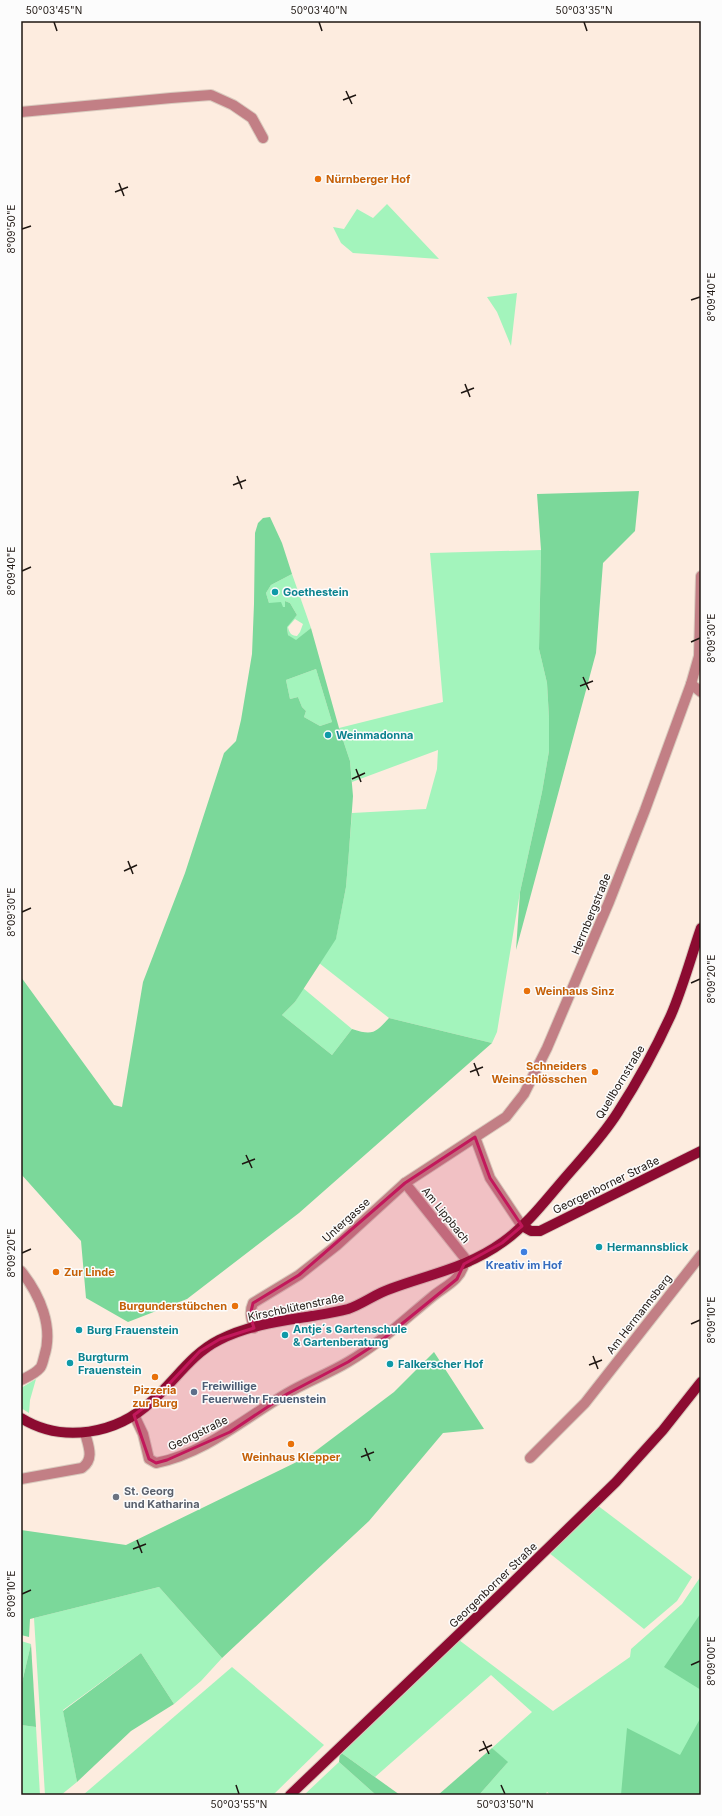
<svg xmlns="http://www.w3.org/2000/svg" width="722" height="1816" font-family="Inter,sans-serif">
	<style>
		.green { fill: #a3f4bc; fill-rule: evenodd }
		.forest { fill: #7bd89a; fill-rule: evenodd }
		.lines { fill: none; stroke-linecap: round; stroke-linejoin: round }
		.minor-casing { stroke: #d9cabe; stroke-width: 12 }
		.major-casing { stroke: #d9cabe; stroke-width: 12 }
		.minor { stroke: #c27f85; stroke-width: 10 }
		.major { stroke: #8c0b31; stroke-width: 10 }
		.marked { fill: #c2185b; fill-opacity: 0.2; stroke: #c2185b; stroke-width: 3; stroke-linejoin: round }
		.ticks { fill: none; stroke: #1e1611; stroke-width: 1.5 }
		.food-dot { fill: #e8710a; stroke: #fcfcfc; stroke-width: 1.5 }
		.culture-dot { fill: #0f9aa8; stroke: #fcfcfc; stroke-width: 1.5 }
		.shop-dot { fill: #3f7fe0; stroke: #fcfcfc; stroke-width: 1.5 }
		.service-dot { fill: #5c6f8a; stroke: #fcfcfc; stroke-width: 1.5 }
		.worship-dot { fill: #6b7280; stroke: #fcfcfc; stroke-width: 1.5 }
		.labels { text-anchor: middle; dominant-baseline: central; stroke-width: 3; stroke-linejoin: round; paint-order: stroke }
		.food-label { font-size: 11px; font-weight: bold; fill: #c56008; stroke: #fcfcfc; text-anchor: start }
		.culture-label { font-size: 11px; font-weight: bold; fill: #0d838f; stroke: #fcfcfc; text-anchor: start }
		.street-label { font-size: 11px; fill: #1e1611; stroke: #fcfcfc }
		.shop-label { font-size: 11px; font-weight: bold; fill: #366cbe; stroke: #fcfcfc }
		.service-label { font-size: 11px; font-weight: bold; fill: #4e5e75; stroke: #fcfcfc; text-anchor: start }
		.worship-label { font-size: 11px; font-weight: bold; fill: #5b616d; stroke: #fcfcfc; text-anchor: start }
		.neatline { fill: none; stroke: #1e1611; stroke-width: 1.5 }
		.ticks-label { font-size: 10px; text-anchor: middle; fill: #1e1611 }
	</style>
	<rect width="100%" height="100%" fill="#fdecdf"/>
	<g class="green">
		<polygon points="387,204 439,259 353,253 341,243 333,227 344,229 357,209 373,218"/>
		<polygon points="517,293 511,346 497,312 487,297"/>
		<polygon points="541,550 539,649 547,683 549,718 549,751 542,792 520,892 497,1032 492,1043 389,1018 319,963 336,938 346,887 352,813 426,809 437,769 438,750 352,782 350,761 339,728 443,702 430,553"/>
		<path d="M292,574L311,628L296,641L288,635L287,626L297,615L290,603L285,601V607L283,608L269,603L266,593L271,585ZM295,619L303,624L300,632L297,636C291,636 289,632 288,627Z"/>
		<polygon points="316,669 332,722 320,726 304,717 306,711 302,707 298,697 290,699 286,680"/>
		<polygon points="303,988 352,1029 332,1055 282,1015 295,1002"/>
		<polygon points="36,1379 30,1400 29,1413 21,1408 21,1388"/>
		<polygon points="597,1505 692,1577 677,1601 644,1629 548,1552"/>
		<polygon points="701,1576 701,1795 551,1795 547,1792 545,1795 479,1795 507,1763 492,1748 532,1712 491,1675 375,1777 340,1752 459,1640 553,1711 630,1657 631,1649 682,1604"/>
		<polygon points="159,1587 222,1658 201,1681 174,1704 141,1653 63,1710 77,1782 61,1795 45,1795 34,1618"/>
		<polygon points="21,1641 31,1644 21,1687"/>
		<polygon points="232,1667 324,1745 273,1795 83,1795"/>
		<polygon points="21,1725 36,1727 40,1795 21,1795"/>
		<polygon points="339,1762 376,1795 304,1795"/>
	</g>
	<g class="forest">
		<polygon points="639,491 635,531 603,563 596,653 516,950 520,892 542,792 549,751 549,718 547,683 539,649 541,550 537,494"/>
		<path d="M270,517L282,543L292,574L271,585L266,593L269,603L281,602L283,607H285V601L290,603L297,615L287,627L288,635L296,640L311,628L339,728L350,761L353,796L349,851L346,887L336,939L295,1002L282,1015L332,1055L352,1029C373,1036 375,1033 389,1018L492,1043L299,1213L187,1299L128,1322L86,1298L81,1241L21,1174V977L114,1105L122,1107L143,982L185,873L224,753L236,741L241,720L252,654L254,604L255,533L258,523L263,518ZM316,669L332,722L320,726L304,717L306,711L302,707L298,697L290,699L286,680Z"/>
		<polygon points="434,1352 484,1429 443,1433 369,1521 222,1658 159,1587 30,1619 29,1637 21,1635 21,1530 126,1545 309,1456 394,1392"/>
		<polygon points="701,1613 701,1690 664,1667"/>
		<polygon points="31,1644 36,1727 21,1725 21,1687"/>
		<polygon points="141,1653 174,1704 131,1731 77,1782 63,1711"/>
		<polygon points="701,1717 701,1795 621,1795 627,1728 680,1755"/>
		<polygon points="492,1748 508,1762 479,1795 438,1795"/>
		<polygon points="340,1752 400,1795 376,1795 339,1762"/>
	</g>
	<g class="lines">
		<g class="minor-casing">
			<g id="minor">
				<polyline points="21,112 171,98 211,95 233,105 252,118 263,138"/>
				<polyline points="691,684 701,692"/>
				<polyline points="475,1137 490,1178 522,1226"/>
				<polyline points="405,1183 468,1262"/>
				<path d="M21,1271C40,1295 54,1327 44,1357C43,1361 42,1366 40,1368C35,1374 27,1377 21,1380"/>
				<path d="M254,1328C251,1318 249,1312 253,1303L299,1275L337,1245L405,1183L506,1117L524,1094L547,1048L609,902L645,810L691,684L699,656L701,576"/>
				<path d="M134,1415L143,1434L149,1459L156,1463C204,1454 245,1418 286,1394C306,1382 328,1374 348,1362C379,1344 404,1320 432,1297C445,1286 460,1281 464,1264"/>
				<polyline points="530,1458 585,1403 701,1255"/>
				<path d="M21,1479L82,1468C95,1459 88,1445 85,1433"/>
			</g>
		</g>
		<g class="major-casing">
			<g id="major">
				<polyline points="522,1226 531,1231 540,1231 701,1151"/>
				<path d="M21,1418C63,1444 117,1434 152,1401C175,1381 191,1354 219,1340C248,1325 281,1321 312,1316C324,1314 337,1312 348,1309C363,1304 375,1294 390,1289C430,1274 467,1268 503,1242C527,1225 545,1201 564,1179C583,1157 603,1136 618,1112C638,1081 656,1048 671,1015C683,987 691,957 701,928"/>
				<polyline points="290,1795 508,1587 616,1482 663,1430 701,1382"/>
			</g>
		</g>
		<use href="#minor" class="minor"/>
		<use href="#major" class="major"/>
	</g>
	<path class="marked" d="M475,1137L490,1178L522,1226L502,1243L464,1264L457,1279L382,1340L348,1362L287,1394L230,1432L167,1460L156,1463L149,1459L134,1415L154,1400L200,1351L220,1339L254,1328L250,1316L253,1303L299,1275L405,1183Z"/>
	<path class="ticks" d="M54,22L57,31M319,22L322,31M584,22L587,31M346,91L352,104M343,100L356,95M119,183L124,196M115,192L128,187M22,229L31,226M691,300L700,297M465,384L470,397M461,393L474,388M237,476L242,489M233,485L246,480M22,571L31,567M691,642L700,638M583,677L589,690M580,686L593,681M356,769L361,782M352,779L365,773M128,861L133,874M124,871L137,865M22,912L31,908M691,983L700,979M474,1063L479,1076M470,1072L483,1067M246,1155L252,1168M242,1164L255,1159M22,1253L31,1249M691,1324L700,1320M593,1356L598,1369M589,1365L602,1360M365,1448L370,1461M361,1457L374,1452M137,1540L142,1553M133,1549L146,1544M22,1594L31,1590M691,1665L700,1661M483,1741L489,1754M479,1751L492,1745M236,1785L239,1794M501,1785L505,1794"/>
	<g class="food-dot">
		<circle cx="318" cy="179" r="4"/>
		<circle cx="527" cy="991" r="4"/>
		<circle cx="595" cy="1072" r="4"/>
		<circle cx="56" cy="1272" r="4"/>
		<circle cx="235" cy="1306" r="4"/>
		<circle cx="155" cy="1377" r="4"/>
		<circle cx="291" cy="1444" r="4"/>
	</g>
	<g class="culture-dot">
		<circle cx="275" cy="592" r="4"/>
		<circle cx="328" cy="735" r="4"/>
		<circle cx="599" cy="1247" r="4"/>
		<circle cx="79" cy="1330" r="4"/>
		<circle cx="285" cy="1335" r="4"/>
		<circle cx="70" cy="1363" r="4"/>
		<circle cx="390" cy="1364" r="4"/>
	</g>
	<circle class="shop-dot" cx="524" cy="1252" r="4"/>
	<circle class="service-dot" cx="194" cy="1392" r="4"/>
	<circle class="worship-dot" cx="116" cy="1497" r="4"/>
	<g class="labels">
		<g class="food-label">
			<text x="326" y="179">Nürnberger Hof</text>
			<text x="535" y="991">Weinhaus Sinz</text>
			<text x="587" y="1066" text-anchor="end">Schneiders<tspan x="587" dy="13">Weinschlösschen</tspan></text>
			<text x="64" y="1272">Zur Linde</text>
			<text x="227" y="1306" text-anchor="end">Burgunderstübchen</text>
			<text x="155" y="1390" text-anchor="middle">Pizzeria<tspan x="155" dy="13">zur Burg</tspan></text>
			<text x="291" y="1457" text-anchor="middle">Weinhaus Klepper</text>
		</g>
		<g class="culture-label">
			<text x="283" y="592">Goethestein</text>
			<text x="336" y="735">Weinmadonna</text>
			<text x="607" y="1247">Hermannsblick</text>
			<text x="293" y="1329">Antje´s Gartenschule<tspan x="293" dy="13">&amp; Gartenberatung</tspan></text>
			<text x="87" y="1330">Burg Frauenstein</text>
			<text x="78" y="1357">Burgturm<tspan x="78" dy="13">Frauenstein</tspan></text>
			<text x="398" y="1364">Falkerscher Hof</text>
		</g>
		<g class="street-label">
			<text transform="translate(591 914) rotate(-68)">Herrnbergstraße</text>
			<text transform="translate(620 1082) rotate(-59)">Quellbornstraße</text>
			<text transform="translate(606 1185) rotate(-26)">Georgenborner Straße</text>
			<text transform="translate(446 1215) rotate(51)">Am Lippbach</text>
			<text transform="translate(346 1220) rotate(-42)">Untergasse</text>
			<text transform="translate(296 1307) rotate(-12)">Kirschblütenstraße</text>
			<text transform="translate(639 1314) rotate(-52)">Am Hermannsberg</text>
			<text transform="translate(198 1433) rotate(-26)">Georgstraße</text>
			<text transform="translate(493 1585) rotate(-44)">Georgenborner Straße</text>
		</g>
		<g class="shop-label">
			<text x="524" y="1265">Kreativ im Hof</text>
		</g>
		<g class="service-label">
			<text x="202" y="1386">Freiwillige<tspan x="202" dy="13">Feuerwehr Frauenstein</tspan></text>
		</g>
		<g class="worship-label">
			<text x="124" y="1491">St. Georg<tspan x="124" dy="13">und Katharina</tspan></text>
		</g>
	</g>
	<rect width="722" height="1816" fill="none" stroke="#fcfcfc" stroke-width="44"/>
	<rect x="22" y="22" width="678" height="1772" class="neatline"/>
	<g class="ticks-label">
		<text x="54" y="14">50°03'45"N</text>
		<text x="319" y="14">50°03'40"N</text>
		<text x="584" y="14">50°03'35"N</text>
		<text transform="translate(11 229) rotate(-90)" y="4">8°09'50"E</text>
		<text transform="translate(711 297) rotate(-90)" y="4">8°09'40"E</text>
		<text transform="translate(11 571) rotate(-90)" y="4">8°09'40"E</text>
		<text transform="translate(711 638) rotate(-90)" y="4">8°09'30"E</text>
		<text transform="translate(11 912) rotate(-90)" y="4">8°09'30"E</text>
		<text transform="translate(711 979) rotate(-90)" y="4">8°09'20"E</text>
		<text transform="translate(11 1253) rotate(-90)" y="4">8°09'20"E</text>
		<text transform="translate(711 1320) rotate(-90)" y="4">8°09'10"E</text>
		<text transform="translate(11 1594) rotate(-90)" y="4">8°09'10"E</text>
		<text transform="translate(711 1661) rotate(-90)" y="4">8°09'00"E</text>
		<text x="239" y="1808">50°03'55"N</text>
		<text x="505" y="1808">50°03'50"N</text>
	</g>
</svg>
